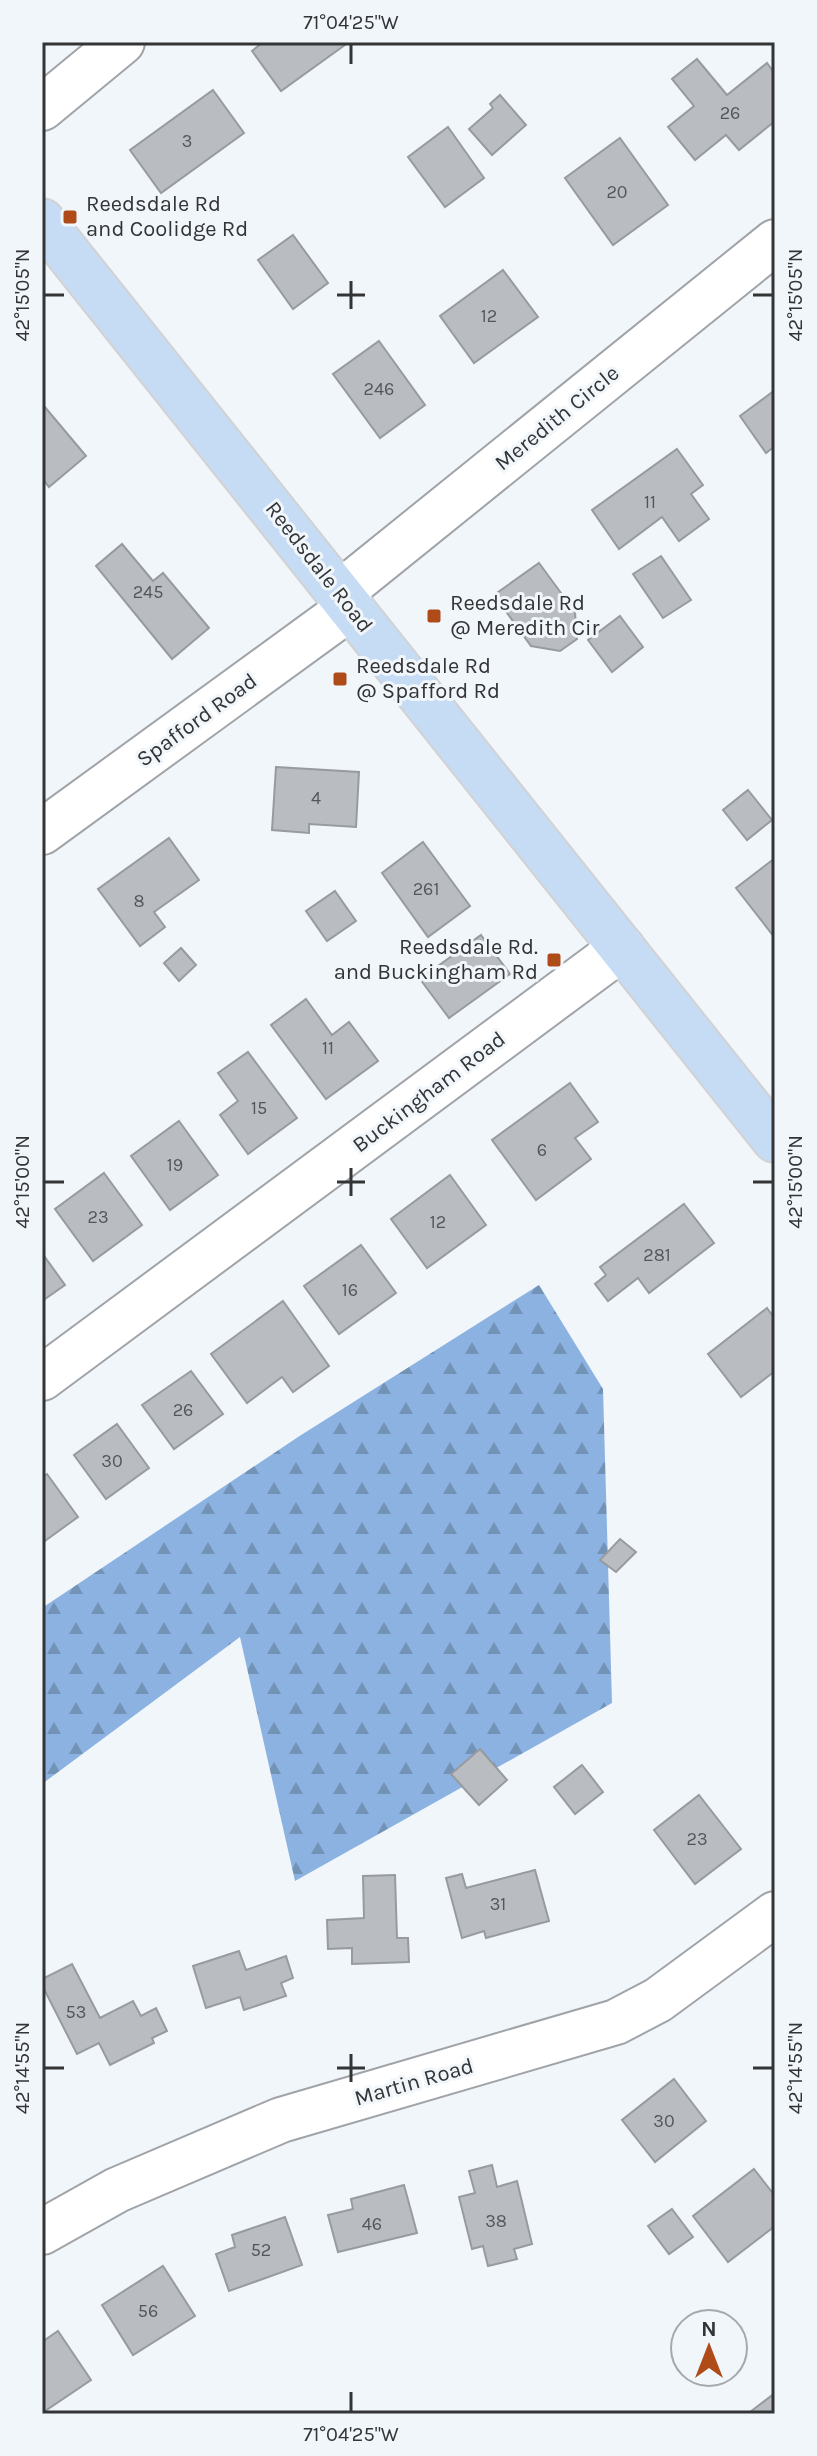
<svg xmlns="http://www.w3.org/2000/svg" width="817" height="2456" font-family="Karla,sans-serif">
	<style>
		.forest { fill: url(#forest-firs) }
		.building { fill: #b9bdc2; stroke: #979ba0; stroke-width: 2 }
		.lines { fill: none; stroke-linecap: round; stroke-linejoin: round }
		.minor-casing { stroke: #a0a4a9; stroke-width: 48 }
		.major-casing { stroke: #d2d2d3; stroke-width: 48 }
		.minor { stroke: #fff; stroke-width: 44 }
		.major { stroke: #c6dbf4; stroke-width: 44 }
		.ticks { fill: none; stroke: #323436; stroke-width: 3 }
		.poi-dot { fill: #af4b19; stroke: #f1f6fb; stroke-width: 3 }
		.labels { text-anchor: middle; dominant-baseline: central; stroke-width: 6; stroke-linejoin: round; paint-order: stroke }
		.number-label { font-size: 18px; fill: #545659 }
		.poi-label { font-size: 22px; fill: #323436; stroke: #f1f6fb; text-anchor: start }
		.street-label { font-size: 22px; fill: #323436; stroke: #f1f6fb }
		.neatline { fill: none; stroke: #323436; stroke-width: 3 }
		.ticks-label { font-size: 20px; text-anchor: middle; fill: #323436 }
	</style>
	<defs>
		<pattern id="forest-firs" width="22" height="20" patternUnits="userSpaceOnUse" patternTransform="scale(2)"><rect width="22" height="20" fill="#8bb2e0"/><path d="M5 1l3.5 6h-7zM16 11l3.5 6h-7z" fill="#7292b6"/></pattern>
	</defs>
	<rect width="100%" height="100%" fill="#f1f6fb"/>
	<polygon class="forest" points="539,1285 603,1389 612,1703 295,1881 240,1637 42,1784 42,1608 298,1437"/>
	<g class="building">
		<polygon points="263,42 349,42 281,91 252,51"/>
		<polygon points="697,59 727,95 767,63 775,74 775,121 739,150 726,135 695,160 668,127 694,106 672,79"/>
		<polygon points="213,90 244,133 161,193 130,150"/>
		<polygon points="500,95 526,125 492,155 469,129 493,108 490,104"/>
		<polygon points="448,127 484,178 445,207 408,157"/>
		<polygon points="620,138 668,205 613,245 565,178"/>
		<polygon points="293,235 328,283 293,309 258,260"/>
		<polygon points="503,270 538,317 474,363 440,316"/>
		<polygon points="379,341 425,405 380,438 333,374"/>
		<polygon points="775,390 775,446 766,453 740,416"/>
		<polygon points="44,406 86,456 49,487 42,478"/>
		<polygon points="677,449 703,485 691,494 709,519 679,541 662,517 619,549 592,510"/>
		<polygon points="122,544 153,581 163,573 209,628 172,659 96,566"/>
		<polygon points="661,556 691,600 663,618 633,574"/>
		<polygon points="539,563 575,612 577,639 560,651 531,646 494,595"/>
		<polygon points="620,616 643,647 612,672 588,640"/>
		<polygon points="276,767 359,772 356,827 309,824 309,833 272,830"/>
		<polygon points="748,790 772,820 747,840 723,810"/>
		<polygon points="169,838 199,880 154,912 165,927 140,946 98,889"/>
		<polygon points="423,842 470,906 428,937 382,873"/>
		<polygon points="775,858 775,938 736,888"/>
		<polygon points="335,891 356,921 327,941 306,911"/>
		<polygon points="481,935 510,974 449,1018 420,979"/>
		<polygon points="181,948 196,965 179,981 164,963"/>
		<polygon points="306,999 332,1035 349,1022 378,1061 326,1099 271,1025"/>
		<polygon points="248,1052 297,1118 248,1154 220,1115 238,1101 218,1073"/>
		<polygon points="570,1083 598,1122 575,1138 591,1159 536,1200 492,1140"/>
		<polygon points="179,1121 218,1175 170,1210 131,1156"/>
		<polygon points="104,1173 142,1225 93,1261 55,1209"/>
		<polygon points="450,1175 486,1225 427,1268 391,1219"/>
		<polygon points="684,1204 714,1243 649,1293 638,1278 608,1301 595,1284 606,1275 600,1267"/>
		<polygon points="361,1245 396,1293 339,1334 304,1286"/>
		<polygon points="42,1253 65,1285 42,1301"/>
		<polygon points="283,1301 329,1366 293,1392 282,1377 247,1403 211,1354"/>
		<polygon points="767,1308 775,1319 775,1371 741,1397 708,1354"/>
		<polygon points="191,1371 223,1414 174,1449 142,1405"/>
		<polygon points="117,1424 149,1468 106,1499 74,1455"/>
		<polygon points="47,1474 78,1517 42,1543 42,1477"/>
		<polygon points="620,1539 636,1552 616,1572 600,1560"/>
		<polygon points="480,1749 507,1780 479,1805 451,1774"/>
		<polygon points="582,1765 603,1792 575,1814 554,1787"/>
		<polygon points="699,1795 741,1849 695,1884 654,1830"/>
		<polygon points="535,1870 549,1921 486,1938 484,1931 462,1938 446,1878 462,1874 466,1888"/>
		<polygon points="395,1875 397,1938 408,1938 409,1962 352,1964 352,1948 328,1949 327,1920 364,1918 363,1876"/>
		<polygon points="239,1951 246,1970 286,1956 293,1978 281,1983 286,1996 244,2010 240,1997 206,2008 193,1966"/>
		<polygon points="72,1964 100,2018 133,2001 141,2016 156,2008 167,2031 152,2038 154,2043 110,2065 99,2043 77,2054 42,1985 42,1979"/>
		<polygon points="674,2079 706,2121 655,2162 622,2120"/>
		<polygon points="492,2165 497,2187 517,2181 532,2244 514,2249 517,2259 488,2266 483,2246 472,2249 459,2197 475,2193 469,2171"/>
		<polygon points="754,2169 775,2196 775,2226 728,2262 693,2216"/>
		<polygon points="404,2185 417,2233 338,2252 328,2215 353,2209 351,2199"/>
		<polygon points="672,2209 693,2237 669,2254 648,2226"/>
		<polygon points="285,2217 302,2265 229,2291 216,2254 235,2247 232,2235"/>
		<polygon points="163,2266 195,2316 133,2355 102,2305"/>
		<polygon points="58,2331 91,2380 42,2413 42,2342"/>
		<polygon points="775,2393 775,2414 752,2414 750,2412"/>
	</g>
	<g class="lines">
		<g class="minor-casing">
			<g id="minor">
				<polyline points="42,108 122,42"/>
				<polyline points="340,593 775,242"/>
				<polyline points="42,832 351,607"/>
				<polyline points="42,1378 622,948"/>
				<polyline points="42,2232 117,2190 281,2120 616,2022 658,2000 775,1914"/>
			</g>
		</g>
		<g class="major-casing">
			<polyline id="major" points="42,221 775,1140"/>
		</g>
		<use href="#minor" class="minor"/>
		<use href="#major" class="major"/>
	</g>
	<path class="ticks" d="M351,44V64M351,281V309M44,295H64M337,295H365M753,295H773M351,1168V1196M44,1182H64M337,1182H365M753,1182H773M351,2054V2082M44,2068H64M337,2068H365M753,2068H773M351,2392V2412"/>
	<g class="poi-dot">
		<rect x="62" y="209" width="16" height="16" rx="4"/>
		<rect x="426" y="608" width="16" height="16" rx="4"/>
		<rect x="332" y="671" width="16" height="16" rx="4"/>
		<rect x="546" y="952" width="16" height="16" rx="4"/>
	</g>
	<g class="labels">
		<g class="number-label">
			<text x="730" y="113">26</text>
			<text x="187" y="141">3</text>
			<text x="617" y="192">20</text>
			<text x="489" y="316">12</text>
			<text x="379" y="389">246</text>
			<text x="650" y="502">11</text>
			<text x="148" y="592">245</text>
			<text x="316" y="798">4</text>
			<text x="426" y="889">261</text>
			<text x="139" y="901">8</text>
			<text x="328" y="1048">11</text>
			<text x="259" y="1108">15</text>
			<text x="542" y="1150">6</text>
			<text x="175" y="1165">19</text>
			<text x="98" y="1217">23</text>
			<text x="438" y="1222">12</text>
			<text x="657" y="1255">281</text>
			<text x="350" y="1290">16</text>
			<text x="183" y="1410">26</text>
			<text x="112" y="1461">30</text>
			<text x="697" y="1839">23</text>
			<text x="498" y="1904">31</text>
			<text x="76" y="2012">53</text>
			<text x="664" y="2121">30</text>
			<text x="496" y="2221">38</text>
			<text x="372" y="2224">46</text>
			<text x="261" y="2250">52</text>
			<text x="148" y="2311">56</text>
		</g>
		<g class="poi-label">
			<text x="86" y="204">Reedsdale Rd<tspan x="86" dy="25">and Coolidge Rd</tspan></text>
			<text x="450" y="603">Reedsdale Rd<tspan x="450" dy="25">@ Meredith Cir</tspan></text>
			<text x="356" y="666">Reedsdale Rd<tspan x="356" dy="25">@ Spafford Rd</tspan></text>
			<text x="538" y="947" text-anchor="end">Reedsdale Rd.<tspan x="538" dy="25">and Buckingham Rd</tspan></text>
		</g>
		<g class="street-label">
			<text transform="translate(557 418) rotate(-39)">Meredith Circle</text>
			<text transform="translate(319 567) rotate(52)">Reedsdale Road</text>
			<text transform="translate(197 720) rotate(-36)">Spafford Road</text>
			<text transform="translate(429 1092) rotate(-37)">Buckingham Road</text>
			<text transform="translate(414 2082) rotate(-16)">Martin Road</text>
		</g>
	</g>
	<rect width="817" height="2456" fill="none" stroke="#f1f6fb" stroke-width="88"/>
	<g transform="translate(709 2348)"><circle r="38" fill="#f1f6fb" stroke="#a5a8ac" stroke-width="2"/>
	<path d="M0-6L14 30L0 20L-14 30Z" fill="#af4b19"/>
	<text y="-12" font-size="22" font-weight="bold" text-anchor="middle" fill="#323436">N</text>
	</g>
	<rect x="44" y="44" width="729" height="2368" class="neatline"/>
	<g class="ticks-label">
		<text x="351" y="29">71°04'25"W</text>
		<text transform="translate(22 295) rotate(-90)" y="7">42°15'05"N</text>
		<text transform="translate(795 295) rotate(-90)" y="7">42°15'05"N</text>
		<text transform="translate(22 1182) rotate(-90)" y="7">42°15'00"N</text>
		<text transform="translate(795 1182) rotate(-90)" y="7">42°15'00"N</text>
		<text transform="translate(22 2068) rotate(-90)" y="7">42°14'55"N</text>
		<text transform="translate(795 2068) rotate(-90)" y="7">42°14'55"N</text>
		<text x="351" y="2441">71°04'25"W</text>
	</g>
</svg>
